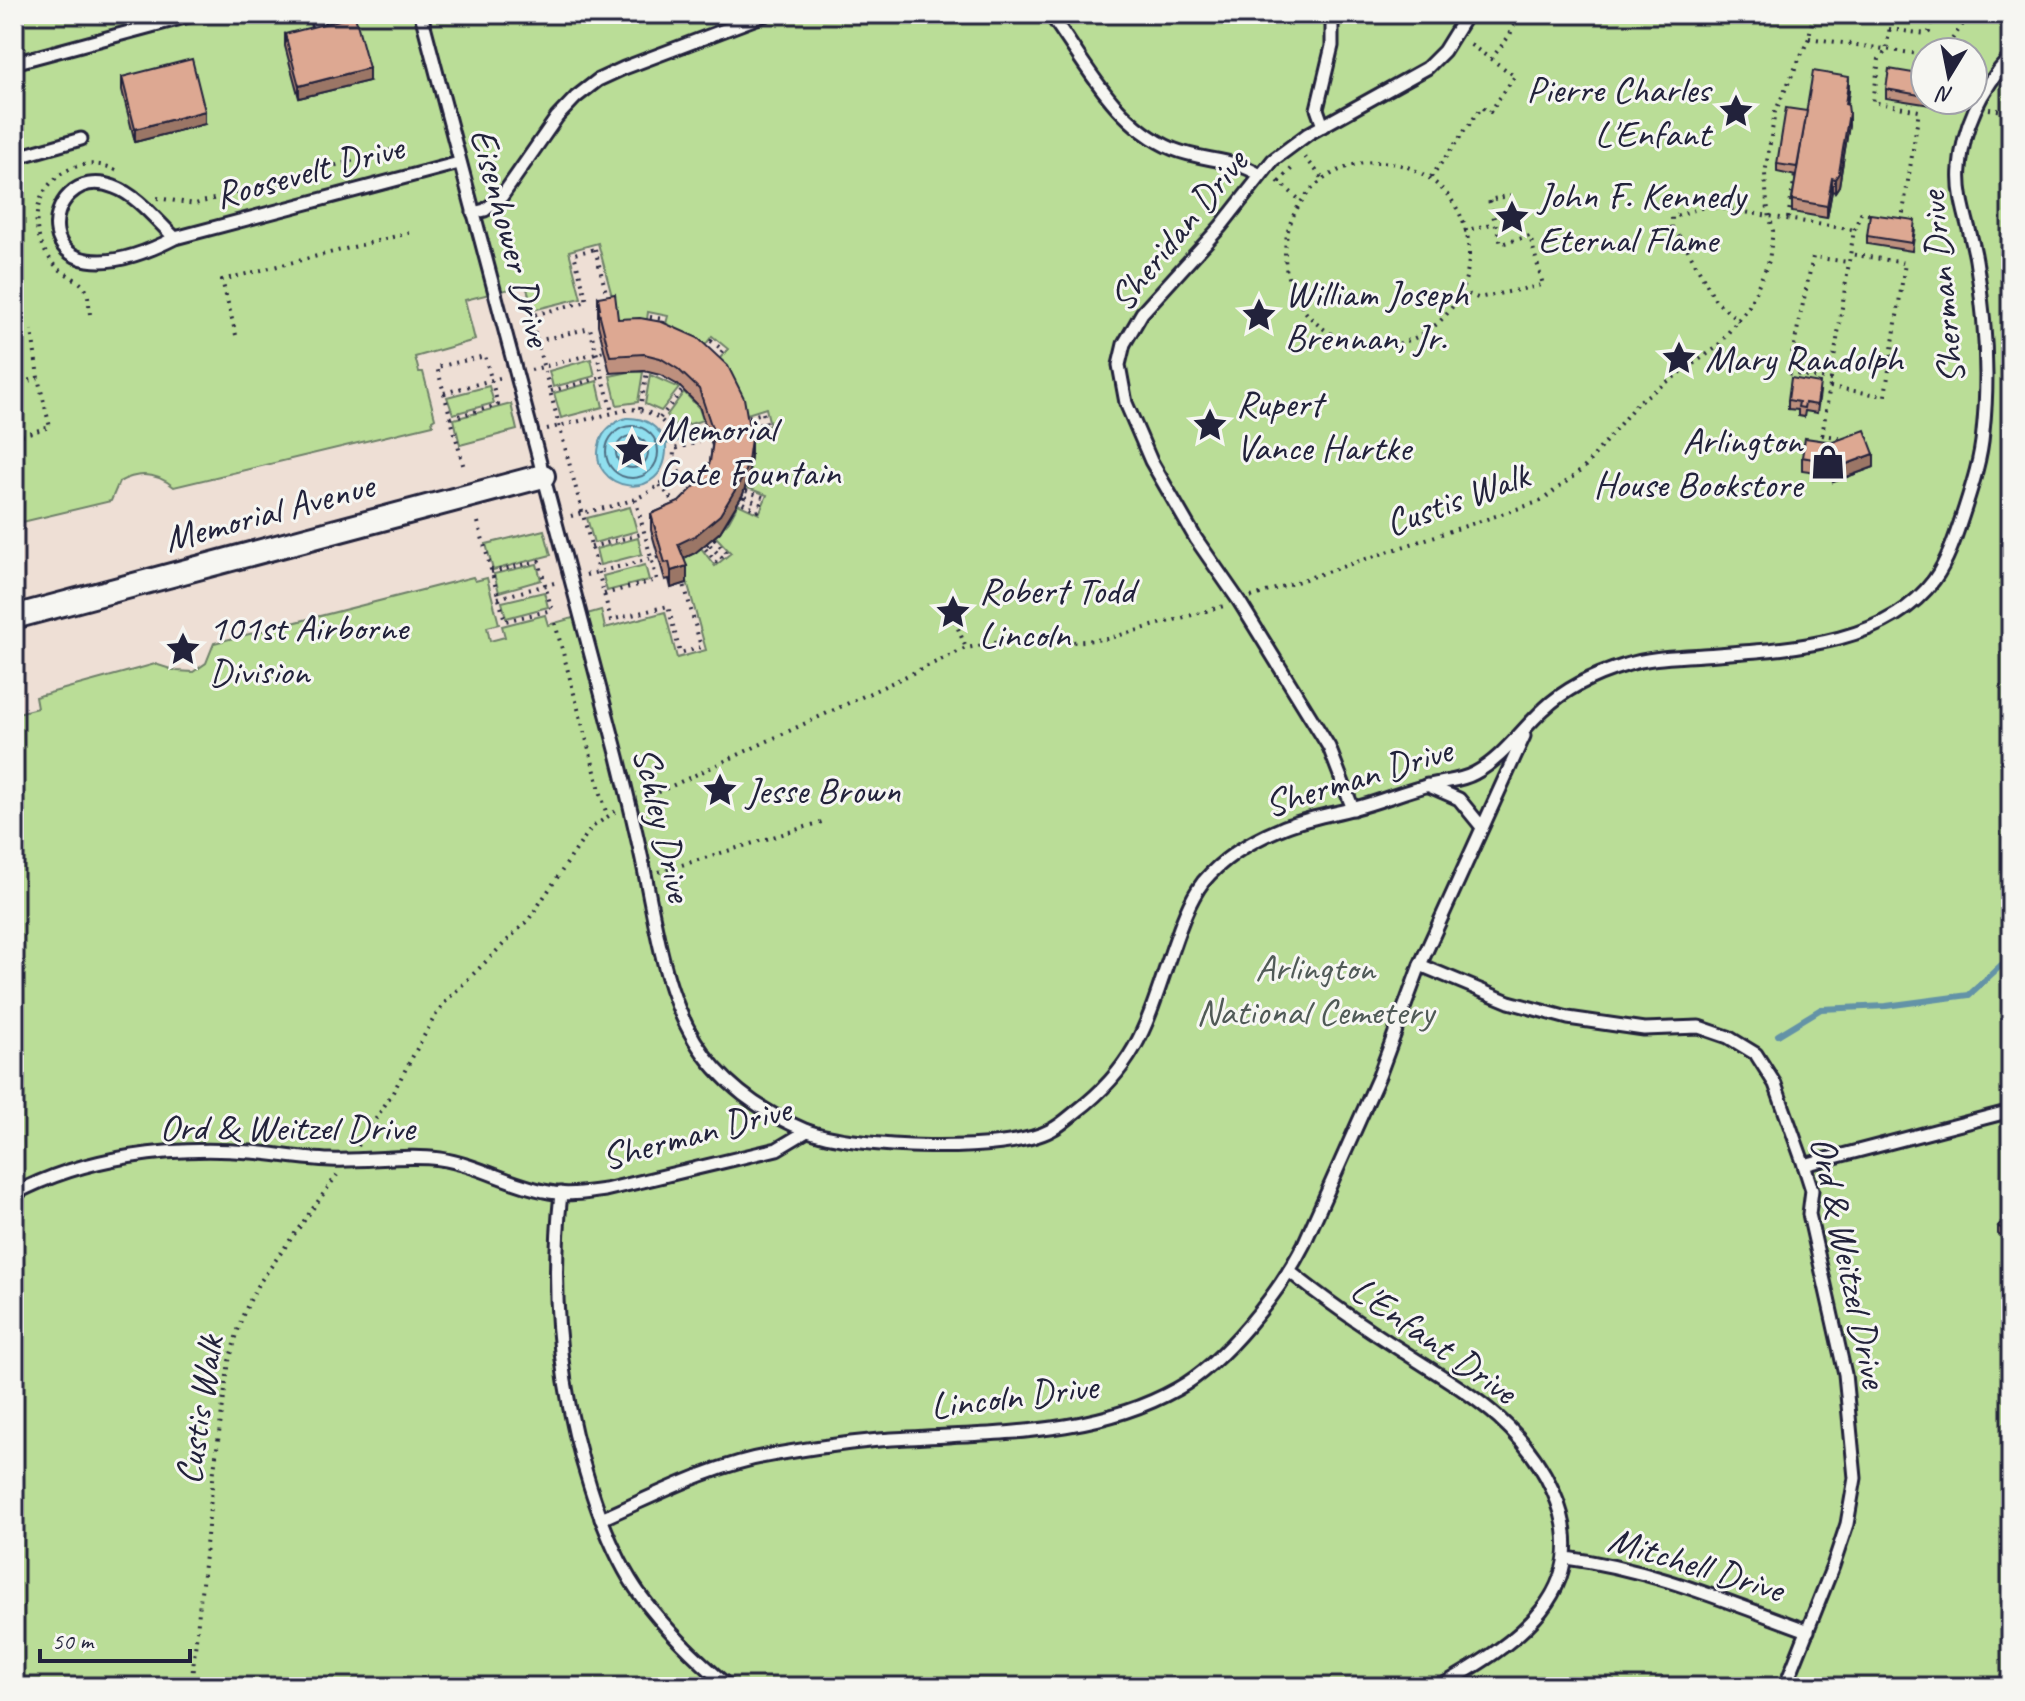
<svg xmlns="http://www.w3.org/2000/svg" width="2025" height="1701" font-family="Caveat,sans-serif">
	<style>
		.green { fill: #badd97; stroke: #6e8069; stroke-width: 2; fill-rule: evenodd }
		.water { fill: #90dfef; stroke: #6493a7; stroke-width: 2 }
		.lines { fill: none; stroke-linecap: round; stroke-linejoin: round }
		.shore { stroke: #4e6e83; stroke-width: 2 }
		.stream { stroke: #6493a7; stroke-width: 6 }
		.lane-casing { stroke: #22223b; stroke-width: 17 }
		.street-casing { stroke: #22223b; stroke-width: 28 }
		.path { stroke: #22223b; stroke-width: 4; stroke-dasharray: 2 6; stroke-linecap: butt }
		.lane { stroke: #f6f6f2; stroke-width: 11 }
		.street { stroke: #f6f6f2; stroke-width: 22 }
		.wall { fill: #be907e; stroke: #22223b; stroke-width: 2 }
		.shaded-wall { fill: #9b7666; stroke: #22223b; stroke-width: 2 }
		.building { fill: #dda892; stroke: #22223b; stroke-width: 2 }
		.labels { text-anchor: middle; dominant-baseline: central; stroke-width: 6; stroke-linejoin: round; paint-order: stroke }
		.poi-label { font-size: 38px; fill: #22223b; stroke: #f6f6f2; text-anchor: start }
		.street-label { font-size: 38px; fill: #22223b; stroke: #f6f6f2 }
		.park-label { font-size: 38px; fill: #505a57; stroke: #f6f6f2 }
	</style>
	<rect width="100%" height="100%" fill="#eedfd5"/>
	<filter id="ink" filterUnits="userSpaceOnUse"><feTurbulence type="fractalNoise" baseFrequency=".0125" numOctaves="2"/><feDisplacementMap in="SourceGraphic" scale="16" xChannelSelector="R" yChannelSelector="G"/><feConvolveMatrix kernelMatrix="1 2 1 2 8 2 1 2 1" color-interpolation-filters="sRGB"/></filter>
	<g filter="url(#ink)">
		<g class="green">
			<path d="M14,14H2011V1686L14,1687V714L37,708L35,697L155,664L177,671L193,672L206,663L214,643L473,577L475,581L487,578L499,624L487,627L490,641L505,637L502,626L545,615L548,625L601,610L605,628L665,612L677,658L706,650L687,581L678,561L701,548L715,566L731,553L715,536L729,521L738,504L759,514L767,495L745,487L750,462L748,430L770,425L766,408L744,415L713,366L728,349L712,336L698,355L662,339L668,316L648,312L645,335L618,336L614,304L598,243L569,251L581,298L533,310L526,285L465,300L475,340L415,357L419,372H423L435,418L432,420L433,425L174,487C157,473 139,471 119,482L111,501L14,524ZM1925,52H1973V100H1925Z"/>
			<polygon points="591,359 595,376 553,387 549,371"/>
			<polygon points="629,372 643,372 638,402 617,405 610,376"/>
			<polygon points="650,375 679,388 661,411 645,404"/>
			<polygon points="597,381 603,407 561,418 554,393"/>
			<polygon points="489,386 494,403 453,414 447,397"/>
			<polygon points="684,392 699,408 703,420 677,428 667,415"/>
			<polygon points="511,404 517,430 460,445 454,419"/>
			<polygon points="630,507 637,531 594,543 587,518"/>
			<polygon points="544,530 551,555 493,570 486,544"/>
			<polygon points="638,538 642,554 600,565 596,549"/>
			<polygon points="537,564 541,580 499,592 494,574"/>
			<polygon points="645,565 649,580 607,591 603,576"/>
			<polygon points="544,592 548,607 506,618 502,602"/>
		</g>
		<path class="water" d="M626,418C645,417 658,426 666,443L699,434L700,435L666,444C669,508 584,491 600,442C604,429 614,422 626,418Z"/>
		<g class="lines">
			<g class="shore">
				<circle cx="632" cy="452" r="26"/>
				<circle cx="632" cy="452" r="16"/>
			</g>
			<polyline class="stream" points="1778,1035 1821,1009 1886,1006 1969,995 2011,956"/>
			<g class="lane-casing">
				<g id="lane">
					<polyline points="316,14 319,29"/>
					<path d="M421,14C485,262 553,509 618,757C628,798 638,838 646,879C659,944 669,1017 715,1068C739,1095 771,1116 805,1130C854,1149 1005,1155 1051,1130C1061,1125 1068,1118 1077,1111C1138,1064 1147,1023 1171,953C1179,930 1188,902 1203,882C1223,858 1251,841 1280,829C1304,818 1330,815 1355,808C1380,802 1404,791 1430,785C1445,781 1461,781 1475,773C1503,758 1521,730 1544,709C1566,688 1596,674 1626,665C1650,657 1678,657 1703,655C1780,649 1884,648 1934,580C1949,559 1957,532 1965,508C1973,483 1981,458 1983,432C1989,377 1985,315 1976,260C1971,229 1957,199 1960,168C1963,124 1982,88 2011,56"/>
					<path d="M1050,14C1085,62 1115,125 1173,149C1202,161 1234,158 1260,175"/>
					<polyline points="14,63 196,14"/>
					<polyline points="1323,126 1317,109 1332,46 1332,14"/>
					<polyline points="14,158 81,139"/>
					<polyline points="473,213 485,210 502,196 557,117 576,97 598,80 624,68 767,14"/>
					<path d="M175,238C157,221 137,195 114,187C39,158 17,319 175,238L459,163"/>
					<polyline points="1427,785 1459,799 1481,826"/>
					<polyline points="1353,809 1329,747 1239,601 1196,539 1151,461 1126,403 1119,365 1124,344 1142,313 1221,226 1273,160 1308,134 1427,68 1444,51 1467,14"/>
					<polyline points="1420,965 1509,1002 1568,1018 1644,1029 1699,1027 1728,1037 1756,1054 1775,1084 1804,1165 1812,1190 1809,1214 1845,1374 1855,1478 1847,1524 1833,1566 1785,1687"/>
					<polyline points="1804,1165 2011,1111"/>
					<path d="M561,1193C550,1293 559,1390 590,1486C602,1524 617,1563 641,1596C666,1630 697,1660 729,1687"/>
					<path d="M14,1194C85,1156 172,1146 251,1152C277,1154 303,1159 330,1160C366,1162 404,1154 440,1159C476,1164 508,1184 544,1191C564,1196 585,1193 605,1190L777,1149L807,1131"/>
					<path d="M1289,1271C1326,1301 1364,1327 1404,1352C1436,1373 1470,1392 1499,1418C1521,1438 1541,1464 1553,1491C1598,1591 1515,1644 1439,1687"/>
					<path d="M601,1519C656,1495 712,1465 771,1455C811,1448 852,1442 892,1439C988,1432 1090,1438 1177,1389C1224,1363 1280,1292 1304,1244L1379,1076L1420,965L1524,736"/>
					<path d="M1566,1558C1651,1569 1728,1602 1808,1631"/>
				</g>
			</g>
			<g class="street-casing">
				<polyline id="street" points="14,617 543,476"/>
			</g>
			<g class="path">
				<polyline points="1892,14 1886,51 1879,59 1873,102 1919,111 1902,219 1899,219"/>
				<polyline points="1889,29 1926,34 1929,32 1933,14"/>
				<polyline points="1809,38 1925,55"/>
				<polyline points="1943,52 1970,14"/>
				<polyline points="1491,59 1510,35 1518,14"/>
				<polyline points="1989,109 2011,112"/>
				<polyline points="1305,157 1323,179"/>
				<circle cx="1377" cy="254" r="92"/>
				<polyline points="1431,177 1482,107 1490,112 1515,76 1468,43"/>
				<polyline points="1278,181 1301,201"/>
				<polyline points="1279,182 1295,165"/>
				<polyline points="157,198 195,204 395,149"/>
				<polyline points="1788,218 1795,175"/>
				<polyline points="1464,231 1495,223"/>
				<path d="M595,249L611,312L616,359C660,351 716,383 727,428C738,474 709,529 663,541L671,570L684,584L701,647L680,653L668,606L611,620L530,316L587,301L574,254Z"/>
				<polyline points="1461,291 1478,298 1543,285 1530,236 1501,244 1489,200 1516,194"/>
				<path d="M90,314C89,307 89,296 86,290C80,279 66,276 57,267C27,237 29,189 70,169C85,162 103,163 118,171"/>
				<polygon points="650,317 664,319 660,337 647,335"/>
				<polyline points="1739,321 1716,301 1683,241 1678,235 1672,235 1672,217 1708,206 1854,230"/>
				<polyline points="236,335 222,280 409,233"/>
				<polyline points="537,341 590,328 612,412"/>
				<polygon points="711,341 723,350 712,364 701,356"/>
				<polyline points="531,370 604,351"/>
				<polyline points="1831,380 1788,373 1813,257 1848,262"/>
				<polyline points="14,385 38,378"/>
				<polyline points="1830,387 1885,396 1905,263 1850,254"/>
				<polyline points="551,391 603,377"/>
				<polyline points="444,393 503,377"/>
				<polyline points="640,409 647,372"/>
				<polygon points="763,413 766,423 749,427 747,417"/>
				<polyline points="451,418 498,405 485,356 437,367 464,468"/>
				<polyline points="660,418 685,387"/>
				<path d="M547,429L630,409C650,410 663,418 673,435L695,429"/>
				<polyline points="1822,435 1845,438 1846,440"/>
				<polyline points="14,437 50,427 38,378 32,330"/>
				<polyline points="1821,443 1854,230 1861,213 1874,215"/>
				<polyline points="671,469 702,481"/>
				<polyline points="660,485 677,505"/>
				<polygon points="746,491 763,497 758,511 741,502"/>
				<polyline points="745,497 760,504"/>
				<path d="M571,516C609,505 675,501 674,449L699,442"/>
				<polyline points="478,522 505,621 552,610"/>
				<polygon points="714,539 727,553 716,562 704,547"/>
				<polyline points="710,545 722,558"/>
				<polyline points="591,547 645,533"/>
				<polyline points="491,572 539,561 552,611"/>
				<polyline points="586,575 658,557"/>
				<polyline points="604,594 657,580 635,498"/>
				<polyline points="1251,597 1541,501 1583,469 1638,402 1716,348 1749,306 1769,261 1773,231 1767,204 1765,174 1775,112 1809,38 1813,14"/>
				<polyline points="498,598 558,582"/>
				<polyline points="955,621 966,648"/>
				<polyline points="555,623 607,816"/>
				<polyline points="644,799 966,648 1018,639 1062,643 1106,639 1224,606"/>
				<polyline points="659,872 825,821"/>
				<polyline points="358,1146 392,1094 435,1016 447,1000 529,919 591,828 616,811"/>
				<polyline points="191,1687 214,1470 229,1361 242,1317 257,1286 337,1175"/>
			</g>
			<use href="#lane" class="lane"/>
			<use href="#street" class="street"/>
		</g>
		<g class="wall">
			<polygon points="285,34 369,81 299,98 285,46"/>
			<polygon points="1925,75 1925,100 1932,100 1931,105 1886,98 1886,89"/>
			<polygon points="122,77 205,124 135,142 122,90"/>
			<polygon points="1849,90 1847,105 1849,125 1839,186 1835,192 1832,191 1827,218 1792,212 1792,200 1796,176 1777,172 1777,164 1807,111"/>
			<polygon points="1915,229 1912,251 1867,244 1867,236"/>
			<polygon points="598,297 618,319 662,322 751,456 748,478 743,494 720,532 695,553 684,558 687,583 671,588 669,579 665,580 651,530 651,514 679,502 700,481 710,462 712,446 699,406 678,385 660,375 644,371 610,373 598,325"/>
			<polygon points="1820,392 1817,413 1805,411 1804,417 1798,416 1798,410 1788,409 1788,400"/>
			<polygon points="1802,457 1874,467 1833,482 1829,474 1802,470"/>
			<polygon points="2011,1212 2011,1243 1998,1234 1998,1226"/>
		</g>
		<g class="shaded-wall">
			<polygon points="369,68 369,81 299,98 299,86"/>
			<polygon points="1849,77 1849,90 1845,117 1845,104"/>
			<polygon points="205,111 205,124 135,142 135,129"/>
			<polygon points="1849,113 1849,125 1839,186 1835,192 1835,179"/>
			<polygon points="1832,178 1832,191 1827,218 1827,206"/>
			<polygon points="751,439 751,456 748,478 743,494 720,532 695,553 678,561 678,544"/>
			<polygon points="1874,454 1874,467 1833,482 1833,469"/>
			<polygon points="687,566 687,583 671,588 671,571"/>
		</g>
		<g class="building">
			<polygon points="355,16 369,68 299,86 285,34"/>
			<polygon points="192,59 205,111 135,129 122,77"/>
			<polygon points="1889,69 1925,75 1925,96 1886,89"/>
			<polygon points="1813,71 1849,77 1845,104 1848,105 1849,113 1839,173 1835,179 1832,178 1827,206 1792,200"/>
			<polygon points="1786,108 1807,111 1797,167 1777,164"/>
			<polygon points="1870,214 1915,220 1912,243 1867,236"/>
			<polygon points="615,294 618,319 640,318 662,322 698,338 728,366 744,398 751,439 748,461 743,477 720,515 695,536 678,544 687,566 671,571 669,562 665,563 651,514 679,502 700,481 710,462 714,434 699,389 678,369 660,358 644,354 610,356 598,308 600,308 598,297"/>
			<polygon points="1791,378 1820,383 1817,405 1805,403 1804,408 1798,407 1799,402 1788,400"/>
			<polygon points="1865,430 1874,454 1833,469 1829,462 1802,457 1805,438 1833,442"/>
			<polygon points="2011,1212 2011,1221 2006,1226 2011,1230 2011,1235 1998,1226"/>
		</g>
	</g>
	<defs>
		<g id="sight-bare" transform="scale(2.76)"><path d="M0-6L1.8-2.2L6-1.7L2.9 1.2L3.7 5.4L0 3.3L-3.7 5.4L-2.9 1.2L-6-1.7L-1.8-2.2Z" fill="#22223b" stroke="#f6f6f2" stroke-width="2.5" paint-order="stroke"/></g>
		<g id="shop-bare" transform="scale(2.76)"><path d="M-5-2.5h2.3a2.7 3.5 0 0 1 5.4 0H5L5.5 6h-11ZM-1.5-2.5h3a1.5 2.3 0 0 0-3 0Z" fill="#22223b" stroke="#f6f6f2" stroke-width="2.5" paint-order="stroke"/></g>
	</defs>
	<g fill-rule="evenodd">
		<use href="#sight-bare" x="1736" y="111"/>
		<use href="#sight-bare" x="1512" y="217"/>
		<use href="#sight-bare" x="1259" y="315"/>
		<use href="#sight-bare" x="1679" y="358"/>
		<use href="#sight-bare" x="1210" y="425"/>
		<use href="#sight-bare" x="632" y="450"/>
		<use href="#shop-bare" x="1828" y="462"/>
		<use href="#sight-bare" x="953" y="612"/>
		<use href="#sight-bare" x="183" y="649"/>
		<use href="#sight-bare" x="720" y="790"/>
	</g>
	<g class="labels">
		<g class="poi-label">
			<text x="1710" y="89" text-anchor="end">Pierre Charles<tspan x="1710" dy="44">L'Enfant</tspan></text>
			<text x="1538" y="195">John F. Kennedy<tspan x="1538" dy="44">Eternal Flame</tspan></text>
			<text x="1285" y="293">William Joseph<tspan x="1285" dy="44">Brennan, Jr.</tspan></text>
			<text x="1705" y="358">Mary Randolph</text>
			<text x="1236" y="403">Rupert<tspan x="1236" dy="44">Vance Hartke</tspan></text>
			<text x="658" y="428">Memorial<tspan x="658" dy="44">Gate Fountain</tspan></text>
			<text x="1802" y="440" text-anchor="end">Arlington<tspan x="1802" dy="44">House Bookstore</tspan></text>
			<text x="979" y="590">Robert Todd<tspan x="979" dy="44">Lincoln</tspan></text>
			<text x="209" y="627">101st Airborne<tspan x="209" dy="44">Division</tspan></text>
			<text x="746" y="790">Jesse Brown</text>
		</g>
		<g class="street-label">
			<text transform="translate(309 171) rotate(-15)">Roosevelt Drive</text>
			<text transform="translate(1178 230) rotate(-51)">Sheridan Drive</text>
			<text transform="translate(511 237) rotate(75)">Eisenhower Drive</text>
			<text transform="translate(1942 288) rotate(-96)">Sherman Drive</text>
			<text transform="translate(1457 499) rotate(-20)">Custis Walk</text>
			<text transform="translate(269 512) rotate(-15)">Memorial Avenue</text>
			<text transform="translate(1358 777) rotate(-17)">Sherman Drive</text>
			<text transform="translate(663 824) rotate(77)">Schley Drive</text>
			<text x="287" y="1127">Ord &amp; Weitzel Drive</text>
			<text transform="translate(696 1133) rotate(-15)">Sherman Drive</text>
			<text transform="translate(1849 1262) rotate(78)">Ord &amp; Weitzel Drive</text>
			<text transform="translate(1434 1340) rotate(35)">L'Enfant Drive</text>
			<text transform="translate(1014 1396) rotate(-7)">Lincoln Drive</text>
			<text transform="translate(199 1410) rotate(-81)">Custis Walk</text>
			<text transform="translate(1696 1564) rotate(17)">Mitchell Drive</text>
		</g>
		<g class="park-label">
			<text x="1315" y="967">Arlington<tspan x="1315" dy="44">National Cemetery</tspan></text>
		</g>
	</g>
	<rect width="2025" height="1701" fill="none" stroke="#f6f6f2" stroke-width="48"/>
	<rect x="24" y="24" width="1977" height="1653" fill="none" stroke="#22223b" stroke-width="3" filter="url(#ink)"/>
	<g transform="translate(1949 76) rotate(190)"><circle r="38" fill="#f6f6f2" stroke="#a1a1a9" stroke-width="2"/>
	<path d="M0-6L14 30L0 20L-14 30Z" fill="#22223b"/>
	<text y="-12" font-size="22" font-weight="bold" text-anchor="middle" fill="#22223b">N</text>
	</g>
	<path d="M40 1649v12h150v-12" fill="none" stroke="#22223b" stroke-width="4"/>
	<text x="52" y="1649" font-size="24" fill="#22223b" stroke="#f6f6f2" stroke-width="6" paint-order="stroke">50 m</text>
</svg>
